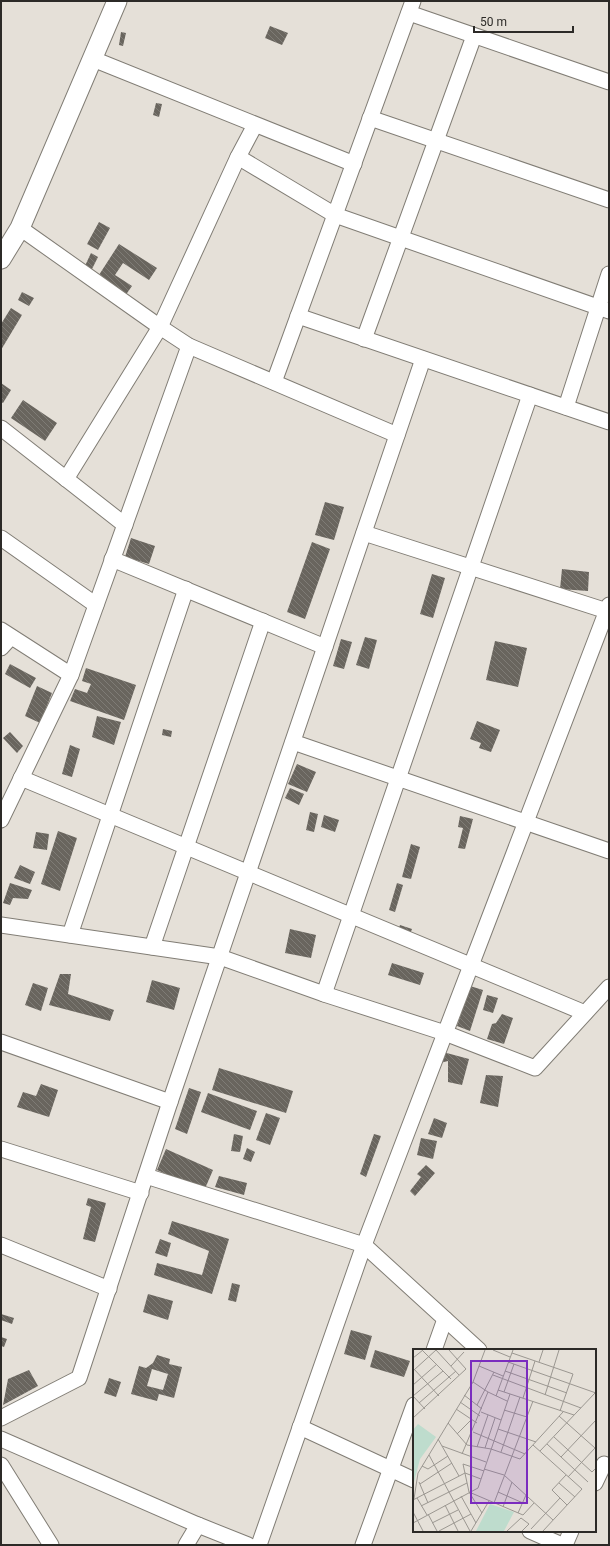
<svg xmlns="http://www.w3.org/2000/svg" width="610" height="1546" font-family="Roboto,sans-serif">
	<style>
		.building { fill: url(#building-back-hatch); fill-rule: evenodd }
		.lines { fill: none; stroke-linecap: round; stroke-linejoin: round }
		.minor-casing { stroke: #817d75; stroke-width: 17 }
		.tertiary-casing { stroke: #817d75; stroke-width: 21 }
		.minor { stroke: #fff; stroke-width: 15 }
		.tertiary { stroke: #fff; stroke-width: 19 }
		.inset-road { fill: none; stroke: #9b9791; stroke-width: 1 }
		.view { fill: #7b2cbf; fill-opacity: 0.15; stroke: #7b2cbf; stroke-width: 2 }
		.inset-edge { fill: none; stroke: #2c2a27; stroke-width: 2 }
	</style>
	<defs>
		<pattern id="building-back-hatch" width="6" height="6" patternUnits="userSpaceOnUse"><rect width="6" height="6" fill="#69655e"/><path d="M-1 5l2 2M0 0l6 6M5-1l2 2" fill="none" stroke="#7f7c76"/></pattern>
	</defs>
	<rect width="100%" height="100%" fill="#e5e0d8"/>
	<g class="building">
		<polygon points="270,26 288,33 282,45 265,38"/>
		<polygon points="121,32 126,33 123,46 119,45"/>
		<polygon points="156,103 162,104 159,117 153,115"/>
		<polygon points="99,222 110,228 98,250 87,244"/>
		<polygon points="119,244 157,268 149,280 123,263 115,275 132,286 125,296 97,278"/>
		<polygon points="91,253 98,257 91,271 84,268"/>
		<polygon points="22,292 34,298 29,306 18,300"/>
		<polygon points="11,308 22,315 1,350 1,324"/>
		<polygon points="1,383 11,390 3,403 1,402"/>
		<polygon points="23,400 57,423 45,441 11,418"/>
		<polygon points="325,502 344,507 334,540 315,535"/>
		<polygon points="131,538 155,546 149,564 125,557"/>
		<polygon points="312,542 330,549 305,619 287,612"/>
		<polygon points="562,569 589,572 588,591 560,589"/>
		<polygon points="432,574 445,578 433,618 420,614"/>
		<polygon points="365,637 377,640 369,669 356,665"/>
		<polygon points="341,639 352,642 344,669 333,666"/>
		<polygon points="495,641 527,648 518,687 486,680"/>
		<polygon points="10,664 36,678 30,688 5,674"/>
		<polygon points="86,668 136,685 124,720 70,701 75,689 87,693 91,684 82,681"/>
		<polygon points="37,686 52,693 40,723 25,716"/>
		<polygon points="97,716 121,722 114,745 92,737"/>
		<polygon points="477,721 500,730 491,752 479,748 481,743 470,739"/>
		<polygon points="163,729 172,731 171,737 162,735"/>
		<polygon points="10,732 23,746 17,753 3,738"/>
		<polygon points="70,745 80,749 72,777 62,774"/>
		<polygon points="297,764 316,772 307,792 288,784"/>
		<polygon points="290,788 304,794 299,805 285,798"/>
		<polygon points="310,812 318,814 314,832 306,830"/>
		<polygon points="324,815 339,820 335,832 321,827"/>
		<polygon points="460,816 473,819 465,849 458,848 463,828 458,827"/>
		<polygon points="58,831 77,838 60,891 41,884"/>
		<polygon points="36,832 49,834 47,850 33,848"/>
		<polygon points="411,844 420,847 411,879 402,877"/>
		<polygon points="20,865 35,872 30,884 14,878"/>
		<polygon points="10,883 32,890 28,899 13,898 10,905 3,903"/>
		<polygon points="397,883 403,885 395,912 389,910"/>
		<polygon points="400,925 412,929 410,934 398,930"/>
		<polygon points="290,929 316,935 311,958 285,953"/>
		<polygon points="392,963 424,973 420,985 388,975"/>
		<polygon points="60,974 71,974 68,994 114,1010 110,1021 49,1005"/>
		<polygon points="152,980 180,988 174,1010 146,1002"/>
		<polygon points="33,983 48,988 41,1011 25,1005"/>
		<polygon points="470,986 483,990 470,1031 457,1026"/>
		<polygon points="487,995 498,998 493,1013 483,1010"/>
		<polygon points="502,1014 513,1018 504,1044 487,1039 492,1024 496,1023"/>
		<polygon points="443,1052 469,1059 462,1085 448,1082 448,1061 440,1063"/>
		<polygon points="219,1068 293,1091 286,1113 212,1090"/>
		<polygon points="486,1075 503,1076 498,1107 480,1103"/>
		<polygon points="41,1084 58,1090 49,1117 17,1107 23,1092 36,1096"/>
		<polygon points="189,1088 201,1092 187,1134 175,1129"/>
		<polygon points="208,1093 257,1111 250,1130 201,1112"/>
		<polygon points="266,1113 280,1118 270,1145 256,1140"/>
		<polygon points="434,1118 447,1123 442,1138 428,1134"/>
		<polygon points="234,1134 243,1136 240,1152 231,1151"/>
		<polygon points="374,1134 381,1136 366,1177 360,1174"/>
		<polygon points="421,1138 437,1141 433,1159 417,1155"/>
		<polygon points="247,1148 255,1152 251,1162 243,1159"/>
		<polygon points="166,1149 213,1170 204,1191 157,1170"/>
		<polygon points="426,1165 435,1173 415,1196 410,1191 421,1177 417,1174"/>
		<polygon points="219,1176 247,1183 244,1195 215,1187"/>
		<polygon points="88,1198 106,1203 95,1242 83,1239 91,1207 86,1205"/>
		<polygon points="172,1221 229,1239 212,1294 154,1275 157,1263 202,1275 209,1251 168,1234"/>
		<polygon points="160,1239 171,1243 167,1257 155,1253"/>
		<polygon points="232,1283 240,1285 236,1302 228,1300"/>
		<polygon points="148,1294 173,1301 168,1320 143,1312"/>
		<polygon points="1,1314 14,1318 12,1324 1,1320"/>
		<polygon points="351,1330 372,1336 365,1360 344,1354"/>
		<polygon points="1,1337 7,1339 4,1347 1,1346"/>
		<polygon points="375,1350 410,1361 404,1377 370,1367"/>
		<path d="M157,1355L170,1359L169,1364L182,1367L174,1398L159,1394L157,1401L131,1394L139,1366L146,1368L153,1363ZM152,1369L168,1374L163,1390L147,1386Z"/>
		<polygon points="29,1370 38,1386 3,1405 8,1379"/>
		<polygon points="109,1378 121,1382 116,1397 104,1393"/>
	</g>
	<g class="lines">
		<g class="minor-casing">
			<g id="minor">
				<polyline points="409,13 609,82"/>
				<polyline points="93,59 354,164"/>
				<polyline points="370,118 609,200"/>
				<polyline points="238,157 335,215 609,311"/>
				<polyline points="20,228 160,327 189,346 397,435"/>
				<polyline points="298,316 609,422"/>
				<polyline points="364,339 474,36"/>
				<polyline points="274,382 413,1"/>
				<polyline points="566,407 609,274"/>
				<polyline points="1,428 125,525"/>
				<polyline points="66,479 160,327 238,157 255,125"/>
				<polyline points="364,533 607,611"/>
				<polyline points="1,538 96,605"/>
				<polyline points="112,559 325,647"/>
				<polyline points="1,630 71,675"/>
				<polyline points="1,648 11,637"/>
				<polyline points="293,742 609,851"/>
				<polyline points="21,778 585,1013"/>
				<polyline points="1,820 71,675 189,346"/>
				<polyline points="1,925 220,957 324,994 445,1033 535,1068 609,987"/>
				<polyline points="70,935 186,589"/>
				<polyline points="152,947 263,621"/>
				<polyline points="324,994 530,395"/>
				<polyline points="1,1042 170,1102"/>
				<polyline points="1,1149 141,1193"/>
				<polyline points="146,1176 364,1245 479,1350"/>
				<polyline points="1,1245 109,1289"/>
				<polyline points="434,1350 445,1319"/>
				<polyline points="1,1418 79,1378 170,1102 423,359"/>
				<polyline points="300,1427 414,1480"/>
				<polyline points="1,1439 198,1525 248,1545"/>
				<polyline points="1,1465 51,1545"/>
				<polyline points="595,1483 604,1464"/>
				<polyline points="530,1531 562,1545"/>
				<polyline points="186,1545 198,1525"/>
				<polyline points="259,1545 364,1245 609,605"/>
				<polyline points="363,1545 414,1405"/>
				<polyline points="565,1545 571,1531"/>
			</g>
		</g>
		<g class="tertiary-casing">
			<polyline id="tertiary" points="1,259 20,228 117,1"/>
		</g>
		<use href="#minor" class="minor"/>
		<use href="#tertiary" class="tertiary"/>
	</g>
	<g transform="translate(413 1349)">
		<rect width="183" height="183" fill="#e5e0d8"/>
		<path d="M5,75L23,88L7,110L0,137V81Z" fill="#bedccd"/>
		<path d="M77,155L101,163L91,182H63Z" fill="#bedccd"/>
		<path class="inset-road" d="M9,1L38,30M23,1L46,26M80,1L97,8M99,4L160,25L147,62M0,9L10,1M95,13L183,44M126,13L130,1M38,17L51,3M66,17L90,27M0,19L26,47M1,21L23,1M92,22L154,44M80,26L168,59M60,33L75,43L94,52M0,36L24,15M85,41L161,66M91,43L101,15M51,46L69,60M132,46L146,1M0,47L30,22M0,47L12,60M83,47L100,1M110,49L122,12M47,53L67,67M6,54L43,22M64,56L81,23M43,60L64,74M91,61L114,68M68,63L88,71M146,67L182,99L155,128M0,69L53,20L36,1M35,74L54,96L78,100L107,110L150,63M85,80L123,93M60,83L112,105M44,85L59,70M141,88L179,123L183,119M25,90L46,127M134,95L175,133M120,96L169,140L130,182M29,97L73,113M64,98L75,66M72,99L82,69M127,102L182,44M88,103L107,48M49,105L75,43M16,106L57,182M148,108L183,71M9,117L15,120L35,107M71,120L91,126L140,171M153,126L139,141L154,156M6,133L15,154M146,134L162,148M7,135L39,114M56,143L110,166L121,154M85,143L110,154M48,147L63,174M4,149L14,166M1,150L5,124L60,33L72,1M0,151L52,124L68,130M81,154L120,52M32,156L45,182M8,157L54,134M90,158L99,133M0,163L10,182M69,164L56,143L50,115L71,122M105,164L113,146M15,165L24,182M0,174L65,139L97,45M19,174L45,161M118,180L147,149M26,182L58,165M58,182L76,152M94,182L108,169L116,175L109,182"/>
		<path class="view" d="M58,12H114V154H58Z"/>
		<rect width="183" height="183" class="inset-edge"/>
	</g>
	<rect width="610" height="1546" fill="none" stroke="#2c2a27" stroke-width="4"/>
	<path d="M474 26v6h99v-6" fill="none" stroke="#2c2a27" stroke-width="2"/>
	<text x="480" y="26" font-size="12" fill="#2c2a27" stroke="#e5e0d8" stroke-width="3" paint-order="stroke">50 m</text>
</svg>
